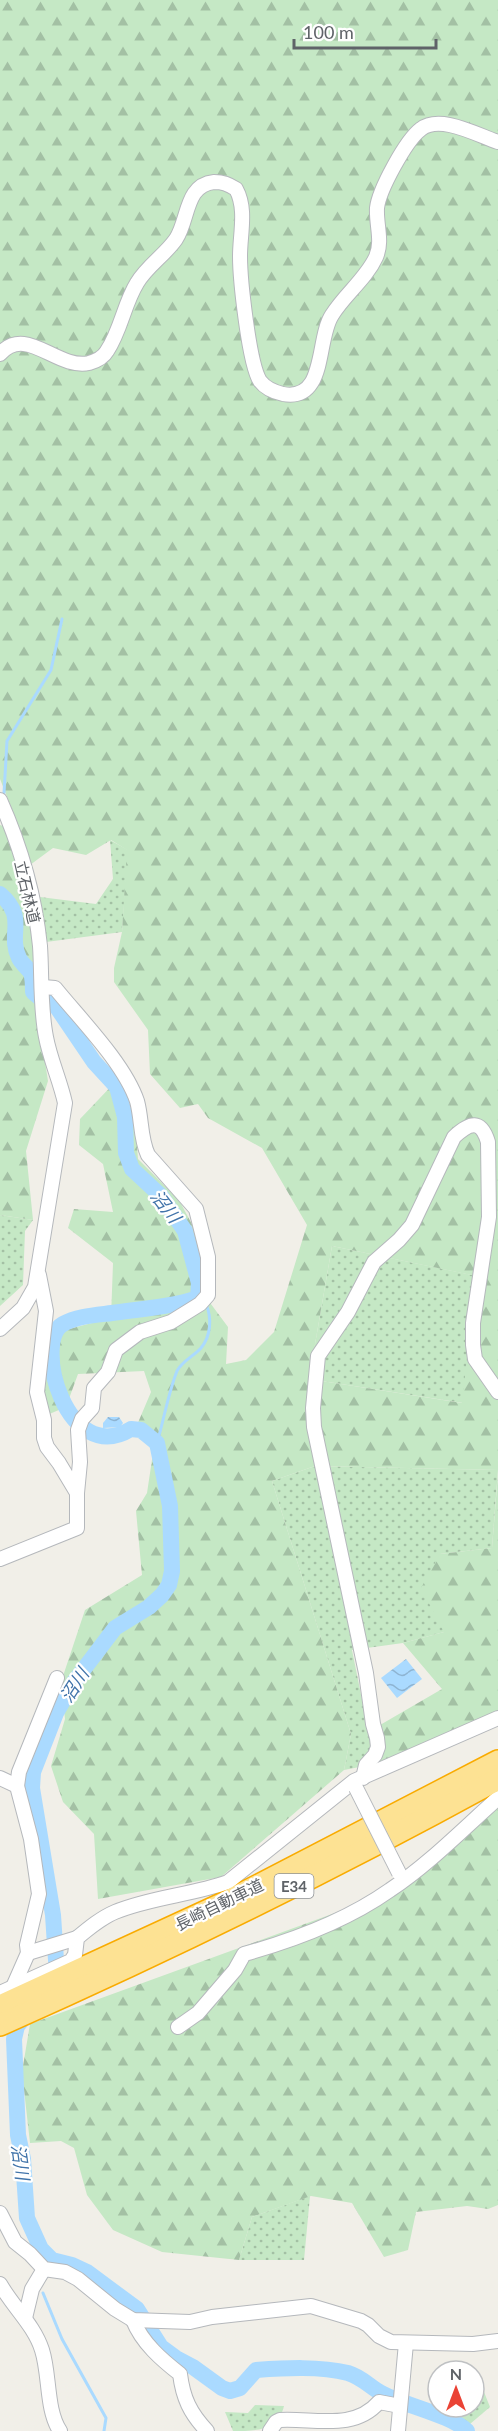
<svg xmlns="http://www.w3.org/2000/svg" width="498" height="2431" font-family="Lato,'Noto Sans JP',sans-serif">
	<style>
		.grass { fill: url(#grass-dots) }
		.forest { fill: url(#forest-firs); fill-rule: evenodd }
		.water { fill: url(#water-waves) }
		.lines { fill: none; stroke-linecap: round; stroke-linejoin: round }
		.stream { stroke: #aadaff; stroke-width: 3 }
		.river { stroke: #aadaff; stroke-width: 16 }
		.minor-casing { stroke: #b5b8bc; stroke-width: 16 }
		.highway-casing { stroke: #f9ab00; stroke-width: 24 }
		.minor { stroke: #fff; stroke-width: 14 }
		.highway { stroke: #fde293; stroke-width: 21 }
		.minor-bridge-casing { stroke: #b5b8bc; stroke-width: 16; stroke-linecap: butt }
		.minor-bridge { stroke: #fff; stroke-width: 14 }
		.labels { text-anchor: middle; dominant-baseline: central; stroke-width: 4.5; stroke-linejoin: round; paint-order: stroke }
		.shield { fill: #fff; stroke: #8f9295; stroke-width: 1.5 }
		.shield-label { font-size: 15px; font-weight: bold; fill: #5f6368 }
		.street-label { font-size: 16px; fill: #5f6368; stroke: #fff }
		.water-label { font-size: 18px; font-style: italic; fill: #4174aa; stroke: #fff }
	</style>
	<defs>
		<pattern id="grass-dots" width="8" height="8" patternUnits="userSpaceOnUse" patternTransform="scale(1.5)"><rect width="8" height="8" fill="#c5e8c5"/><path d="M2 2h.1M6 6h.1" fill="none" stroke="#a3c0a4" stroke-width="1.8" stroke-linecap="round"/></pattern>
		<pattern id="forest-firs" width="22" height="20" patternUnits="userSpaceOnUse" patternTransform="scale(1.5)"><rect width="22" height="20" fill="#c5e8c5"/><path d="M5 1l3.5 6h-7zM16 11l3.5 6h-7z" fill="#a3c0a4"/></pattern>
		<pattern id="water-waves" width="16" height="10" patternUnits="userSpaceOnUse" patternTransform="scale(1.5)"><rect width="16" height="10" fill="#aadaff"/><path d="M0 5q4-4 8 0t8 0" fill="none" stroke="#8eb4d2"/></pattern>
	</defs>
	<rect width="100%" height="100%" fill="#f1efe8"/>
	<g class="grass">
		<polygon points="110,840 128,850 122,932 46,942 40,897 96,904 113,879"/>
		<polygon points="0,1215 33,1220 25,1231 23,1285 0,1306"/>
		<polygon points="332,1246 477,1276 463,1403 309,1379"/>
		<polygon points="315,1466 498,1470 492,1548 440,1554 444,1632 403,1643 352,1650 375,1764 344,1770 351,1734 272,1481"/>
		<polygon points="310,2196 304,2260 239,2260 252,2217"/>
		<polygon points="438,2387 438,2407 474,2407 474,2387 482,2387 490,2407 470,2424 434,2407"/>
		<path d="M255,2405L284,2406C278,2431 256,2431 233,2431L225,2412L248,2413Z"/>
	</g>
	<g class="forest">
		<path d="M0,0H498V1470L315,1466L272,1481L351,1734L344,1770L221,1877L98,1899L94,1834L63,1802L51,1766L65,1719L61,1682L85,1610L142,1575L136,1511L147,1493L153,1453L137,1425L151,1392L144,1371L78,1374L66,1407L47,1415L42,1373L46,1335L111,1318L113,1263L68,1228L74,1209L113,1212L103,1164L79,1145L80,1119L118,1079L135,1120L138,1159L179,1200L195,1230L205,1296L228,1327L226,1364L246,1360L274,1332L307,1225L262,1148L208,1118L198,1104L180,1108L150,1074L148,1030L114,982V968L122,932L127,850L111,840L86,855L53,848L30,865L36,1004L48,1081L26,1151L33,1220L0,1215V825L21,832L0,779ZM332,1246L476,1276L462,1403L309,1379Z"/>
		<polygon points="498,1473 498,1715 375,1764 368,1732 442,1689 403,1643 444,1632 421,1588 440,1554 492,1548"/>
		<polygon points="498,1808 498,2205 488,2209 467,2206 416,2212 408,2250 384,2257 352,2203 311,2196 252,2217 239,2260 162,2252 113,2230 87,2195 74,2148 61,2141 30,2143 22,2072 30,2024 395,1891"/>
	</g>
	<g class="water">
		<polygon points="108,1417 119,1417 123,1423 120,1427 103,1428 103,1423"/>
		<polygon points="406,1659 422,1679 397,1698 381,1678"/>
	</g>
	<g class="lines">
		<g class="stream">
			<polyline points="4,793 7,741 51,670 62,619"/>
			<path d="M157,1443C164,1419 168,1394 177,1371C182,1361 194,1356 201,1348C211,1336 212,1318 206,1304"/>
			<polyline points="43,2293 62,2339 106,2418 104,2431"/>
		</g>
		<g class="river">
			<path d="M0,894C28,918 7,933 19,958C22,964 28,968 31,973C33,978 33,986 33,992L39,997L54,1003L94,1062L117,1087L125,1117L126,1153L132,1169L161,1196L185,1231L199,1283L198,1298C170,1307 141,1309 112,1313C96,1315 77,1316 63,1324C32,1342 67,1468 131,1429L141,1430L157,1443L170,1506L172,1571L169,1585L162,1595L149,1607L115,1628L74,1682L56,1713L33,1772L32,1788L53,1915L57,1975L53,1982"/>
			<path d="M28,2013L17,2026L14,2039L18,2135L23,2159L27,2218L41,2249L52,2260L72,2265L87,2272L137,2309L161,2347L176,2358L193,2367L222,2388L230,2391L240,2388L256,2370C285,2368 320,2366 348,2373C362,2377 371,2388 383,2394C404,2405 453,2416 467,2431"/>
		</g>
		<g class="minor-casing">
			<g id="minor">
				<path d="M0,354C26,324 57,370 89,363C96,361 103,358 107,351C121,330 124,304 137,283C147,266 165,255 176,239C189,219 185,185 214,182C223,182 228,184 236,189C247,209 240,234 240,256C240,279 249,364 260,381C266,389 274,392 283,394C327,402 316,339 332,315C345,294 366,279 376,257C383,241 376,225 377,208C379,190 406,140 421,129C440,114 477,135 498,142"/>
				<path d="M0,800C20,845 35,897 40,946C42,975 40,1007 46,1037C50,1059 60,1080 65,1103L35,1287L23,1308L0,1329"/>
				<polyline points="39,1275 46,1311 37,1392 44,1420 44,1438 47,1447 59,1463 77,1493"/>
				<path d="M0,1559L77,1528V1493L80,1462L78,1430L82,1419L92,1408L94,1388L108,1372L116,1350L140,1332L171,1322L200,1304L208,1295V1257L196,1209L148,1155C140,1138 142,1119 137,1101C124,1063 80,1019 55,988L43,987"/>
				<polyline points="0,1778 17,1786 31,1839 39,1894 27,1945 28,1953 13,1987"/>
				<path d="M363,1778L366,1765L375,1755L378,1747L377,1738L373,1724L366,1673L314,1427L313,1408L318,1356L348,1312L374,1262L399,1240L412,1225L454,1137C470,1122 481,1119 488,1142L489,1217L473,1323V1345L475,1359L498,1392"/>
				<polyline points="17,1786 19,1772 57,1678"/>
				<polyline points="28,1953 77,1938"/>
				<path d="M0,1993L71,1961L75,1955L77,1938C89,1928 101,1918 115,1912C151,1897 192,1895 228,1882L354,1781L498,1718"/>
				<path d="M178,2027L198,2013L235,1970L244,1954C295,1940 346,1921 390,1890C429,1864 463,1829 498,1798"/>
				<polyline points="0,2213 15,2242 30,2254 44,2269 65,2272 78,2279 115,2309 133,2320 190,2322 212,2317 311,2306 361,2321 368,2325 379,2336 391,2342 473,2344 498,2341"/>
				<path d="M0,2284C13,2307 34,2325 42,2350C50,2375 46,2410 60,2431"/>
				<polyline points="25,2318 32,2289 44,2269"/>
				<path d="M133,2320C142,2343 162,2360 180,2374C183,2398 190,2413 207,2431"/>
				<path d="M270,2431L276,2422L280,2420C314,2418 354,2431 379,2402L400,2406"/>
				<polyline points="398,2431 406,2343"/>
			</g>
		</g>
		<g class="highway-casing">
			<g id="highway">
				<polyline points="0,2006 226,1902 498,1761"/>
				<path d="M0,2025C169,1950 336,1868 498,1779"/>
			</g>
		</g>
		<use href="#minor" class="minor"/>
		<use href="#highway" class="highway"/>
		<g class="minor-bridge-casing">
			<polyline id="minor-bridge" points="356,1788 399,1873"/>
		</g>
		<use href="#minor-bridge" class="minor-bridge"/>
	</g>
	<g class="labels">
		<rect class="shield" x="274.5" y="1874" width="39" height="24" rx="4.5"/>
		<g class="shield-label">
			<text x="294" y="1886">E34</text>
		</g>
		<g class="street-label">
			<text transform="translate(28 892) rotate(77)">立石林道</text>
			<text transform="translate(219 1904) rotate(-26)">長崎自動車道</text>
		</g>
		<g class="water-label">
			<text transform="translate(166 1206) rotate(52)">沼川</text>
			<text transform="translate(74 1685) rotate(-57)">沼川</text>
			<text transform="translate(21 2162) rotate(82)">沼川</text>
		</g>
	</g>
	<g transform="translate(456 2389)"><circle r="28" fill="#ffffff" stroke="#bfc1c3" stroke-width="1.5"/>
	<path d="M0-4.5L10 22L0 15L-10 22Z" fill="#ea4335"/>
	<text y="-9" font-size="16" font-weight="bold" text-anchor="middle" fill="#5f6368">N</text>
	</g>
	<path d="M294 39v9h142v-9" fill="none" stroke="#5f6368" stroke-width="3"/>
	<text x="303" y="39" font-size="18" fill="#5f6368" stroke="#ffffff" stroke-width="4.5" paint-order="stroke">100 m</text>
</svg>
